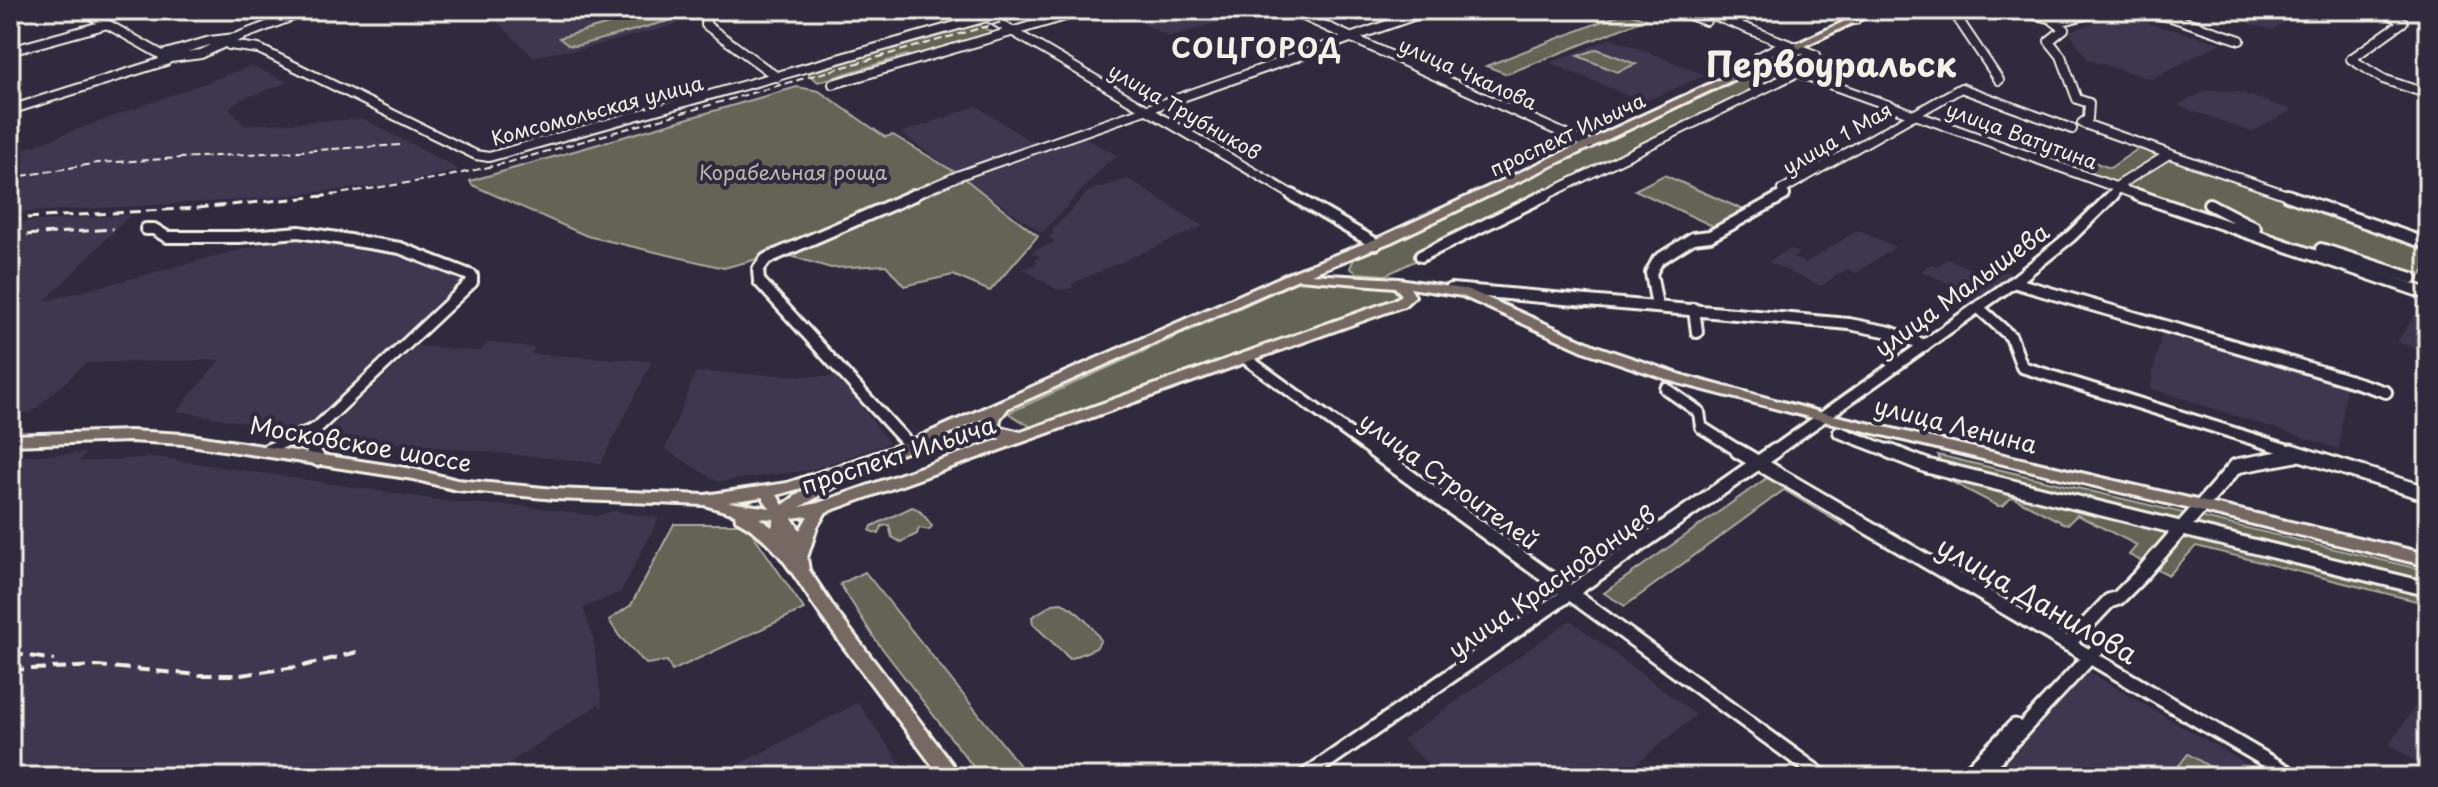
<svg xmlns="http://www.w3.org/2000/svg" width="2438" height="787" font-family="'Playpen Sans',sans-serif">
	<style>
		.built { fill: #3c394f }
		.green { fill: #636456; stroke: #acaa9f; stroke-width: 2 }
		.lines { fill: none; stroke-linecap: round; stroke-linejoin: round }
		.minor-far2-casing { stroke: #f4f1e8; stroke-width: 12 }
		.minor-far1-casing { stroke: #f4f1e8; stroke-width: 16 }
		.minor-casing { stroke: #f4f1e8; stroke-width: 19 }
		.major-casing { stroke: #f4f1e8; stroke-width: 6 }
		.minor-far2 { stroke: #2f2a3d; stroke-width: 8 }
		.minor-far1 { stroke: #2f2a3d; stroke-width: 10 }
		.minor { stroke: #2f2a3d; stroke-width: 13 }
		.major { fill: #766964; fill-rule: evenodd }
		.rail-far2 { stroke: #f4f1e8; stroke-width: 2; stroke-dasharray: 8 4; stroke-linecap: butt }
		.rail-far1 { stroke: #f4f1e8; stroke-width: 3; stroke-dasharray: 11 6; stroke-linecap: butt }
		.rail { stroke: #f4f1e8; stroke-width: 4; stroke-dasharray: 14 7; stroke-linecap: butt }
		.labels { text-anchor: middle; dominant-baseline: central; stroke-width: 8; stroke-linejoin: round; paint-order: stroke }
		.far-street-label { font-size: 20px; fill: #f4f1e8; stroke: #2f2a3d }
		.far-park-label { font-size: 20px; fill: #bab9ae; stroke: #2f2a3d }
		.street-label { font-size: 24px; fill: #f4f1e8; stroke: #2f2a3d }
		.far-district-label { font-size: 26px; font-weight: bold; letter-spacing: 2px; fill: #f4f1e8; stroke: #2f2a3d }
		.near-street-label { font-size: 28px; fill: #f4f1e8; stroke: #2f2a3d }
		.far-town-label { font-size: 34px; font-weight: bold; fill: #f4f1e8; stroke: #2f2a3d }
	</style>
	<rect width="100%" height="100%" fill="#2f2a3d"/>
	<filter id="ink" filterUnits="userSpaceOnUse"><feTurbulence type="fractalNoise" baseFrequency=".0125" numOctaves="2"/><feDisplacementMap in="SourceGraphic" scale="16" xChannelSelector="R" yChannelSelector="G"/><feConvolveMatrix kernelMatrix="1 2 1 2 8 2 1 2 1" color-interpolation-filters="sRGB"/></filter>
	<g filter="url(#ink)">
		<g class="built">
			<polygon points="507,10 662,10 679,24 574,51 561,51 533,57 489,14"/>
			<polygon points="1118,10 1227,10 1239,16 1170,37"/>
			<polygon points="2200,10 2302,10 2273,30"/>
			<polygon points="2132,19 2221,43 2151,79 2088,60 2069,31 2095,23"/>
			<polygon points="1612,38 1706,75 1644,102 1550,63"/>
			<polygon points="251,66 289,82 242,99 229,107 244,125 364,119 460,170 396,184 243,200 10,213 10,154"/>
			<polygon points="2207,90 2239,92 2292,110 2252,132 2177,105"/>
			<polygon points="977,106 1030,141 1035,140 1045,146 1078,134 1118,156 1106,164 1042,233 901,133"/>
			<polygon points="1128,179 1203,226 1071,284 1074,288 1058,290 1023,269 1038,263 1034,260 1040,257 1031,252 1055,242 1048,236 1054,234 1051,231 1089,191"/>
			<polygon points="130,215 45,301 320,229 409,243 405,249 465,275 465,283 325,419 300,432 177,411 220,360 86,363 31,413 10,414 10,223"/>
			<polygon points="1858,230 1896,247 1856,273 1847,269 1821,286 1768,262 1790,249 1799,253 1793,258 1805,263"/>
			<polygon points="1947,259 1982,273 1992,265 2012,274 1976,303 1968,300 1974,294 1921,271 1931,264 1938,266"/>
			<polygon points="2423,303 2428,304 2428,353 2397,342"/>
			<polygon points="2162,330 2346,387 2339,449 2150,388"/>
			<polygon points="488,342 535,348 531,354 652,361 601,463 322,436 417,346 481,351"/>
			<polygon points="696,372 839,377 889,443 810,470 718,482 665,449"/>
			<polygon points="86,453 78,462 156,457 451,502 532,507 597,516 612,511 659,518 621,592 583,608 593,636 603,711 599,704 488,777 10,777 10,456"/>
			<polygon points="1570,620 1696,715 1620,777 1443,777 1402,740"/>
			<polygon points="2082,668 2269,777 1981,777"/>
			<polygon points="2428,687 2428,769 2389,745"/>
			<polygon points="858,703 905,770 893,777 714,777"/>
		</g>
		<g class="green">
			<polygon points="651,12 657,12 668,21 576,46 568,45 559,38"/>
			<polygon points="1626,12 1646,19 1507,74 1486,66"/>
			<polygon points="978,24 996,35 911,57 907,55 818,82 808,73"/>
			<polygon points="1597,49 1636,64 1617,72 1578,56"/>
			<polygon points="1772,65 1798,75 1386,275 1357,273 1350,268 1355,256"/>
			<polygon points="797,87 819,91 885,137 893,135 960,175 1038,236 990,291 953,275 904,286 886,265 831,268 780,253 724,268 587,236 472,185 470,181"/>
			<polygon points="2051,147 2110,168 2139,148 2428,250 2428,267 2413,284 2136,193 2037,157"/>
			<polygon points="1664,175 1746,211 1717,228 1635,190"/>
			<polygon points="1301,280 1392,288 1400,297 1031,427 1008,413"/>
			<polygon points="1938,455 2428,571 2428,604 2196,546 2169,575 2129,555 2137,545 2077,515 2068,524 2063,523 2012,497 2003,506 1998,506 1948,480"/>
			<polygon points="1771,475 1850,520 1843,525 1784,490 1625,606 1604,593"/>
			<path d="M912,507C920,509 927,519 932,526L929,530L919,528L917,534L901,542L892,537L889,525L882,526L879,534L870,531L872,526Z"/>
			<polygon points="674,524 746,524 804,609 672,671 667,661 646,664 619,636 609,620 631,605"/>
			<polygon points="865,572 1029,777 981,777 875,639 840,584"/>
			<path d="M1061,603C1076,608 1092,626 1101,640L1096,648L1070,659L1033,624L1032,617L1053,604Z"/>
			<polygon points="2188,754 2227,777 2170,777"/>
		</g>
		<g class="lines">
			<g class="minor-far2-casing">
				<g id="minor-far2">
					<polyline points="82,10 162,55"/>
					<polyline points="700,10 706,15 706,25 777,77"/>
					<polyline points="976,10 1296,197"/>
					<polyline points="1290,10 1589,145"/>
					<polyline points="1676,10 1706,21"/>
					<polyline points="1699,10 1816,55 1791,70"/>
					<polyline points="1824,10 1855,20"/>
					<polyline points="1943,10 1956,16 1999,80"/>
					<polyline points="2010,10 2050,18 2064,29 2049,41 2061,56 2077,99 2089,103 2088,119 2082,123 2169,154"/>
					<polyline points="2127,10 2171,17 2240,40"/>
					<polyline points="2383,10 2403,22 2351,59 2383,79 2428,94"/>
					<polyline points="1005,16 1026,10"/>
					<polyline points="2059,22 2105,10"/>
					<polygon points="235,38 201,54 163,59 162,55 210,41"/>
					<polyline points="235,38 309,10"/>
					<polyline points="229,45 259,49 476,155 489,157 1012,10"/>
					<polyline points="1799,46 1778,47 1757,58 2143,197"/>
					<polyline points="10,51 104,25"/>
					<polyline points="833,84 1086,10"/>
					<polyline points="10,110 166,61"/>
					<polyline points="909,197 960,175 1430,10"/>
					<polyline points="1542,197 1794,74"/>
					<polyline points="1780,197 1784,195 1782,190 1961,88 2072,129"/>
					<polyline points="2112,197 2119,185 2169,154 2293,197"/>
				</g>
			</g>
			<g class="minor-far1-casing">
				<g id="minor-far1">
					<polyline points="1292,195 1376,244"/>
					<polyline points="2137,195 2428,294"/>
					<polyline points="2287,195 2428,244"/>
					<polyline points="2209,204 2255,228"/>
					<polyline points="146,229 154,229 167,237 239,237 299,232 400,248 472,276 472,282 318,427 312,439 314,453"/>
					<polyline points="2321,249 2412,278"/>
					<polyline points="1421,256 1546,195"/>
					<path d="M2013,282C2137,319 2262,352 2386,392"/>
					<polyline points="1451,289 1849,324 1890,332 1925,345"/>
					<polyline points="1657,306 1651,273 1658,260 1693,238 1710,236 1784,195"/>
					<polyline points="1694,309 1697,332"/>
					<polyline points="1980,309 2011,337 2022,367 2298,453"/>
					<polyline points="1245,358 1376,453"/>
					<polyline points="1666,389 1699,412 1701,427 1742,453"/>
					<polyline points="1839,432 1894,453"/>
					<polyline points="910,446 759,281 758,270 766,259 914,195"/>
					<polyline points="264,451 314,429"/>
					<polyline points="1772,453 2015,281 2071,236 2113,195"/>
				</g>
			</g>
			<g class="minor-casing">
				<g id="minor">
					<polyline points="313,451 318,459"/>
					<polyline points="1374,451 1823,777"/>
					<polyline points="1738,451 2295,777"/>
					<polyline points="1889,451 1927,466 2428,589"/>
					<polyline points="2291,451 2428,494"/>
					<polyline points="2068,644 2109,601 2118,598 2140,576 2236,466 2296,455"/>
					<polyline points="1304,777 1775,451"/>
					<polyline points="1965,777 2015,726"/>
					<polyline points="1978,777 2100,646"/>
				</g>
			</g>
			<g class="major-casing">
				<path id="major" d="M1869,10H1880L1391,242L1311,274L1399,279L1469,290L1596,346L1688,377L1820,412L2428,554V566L1820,420L1678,383L1586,352L1462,296L1410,288L1415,296L1404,306L826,512L817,527L807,558L809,570L836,611L962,777H941C902,724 862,673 824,620C797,582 779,542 736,520L735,514L704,505L555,499L457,490L413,479L184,444L130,441L10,445V435L130,431L184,434L413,469L457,480L555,489L705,495L787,483L905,443L1290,273L1383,236ZM1298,279L1395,287L1402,295L1394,300L1021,432L999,427L1000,419L1008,408ZM987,417L985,429L995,437L1001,439L818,503L800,507L840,484L843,480L839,476L915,449ZM809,486L783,505L777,495ZM762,497L770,508L728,502ZM808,516L800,530L792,518ZM759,518L774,519L772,527Z"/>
			</g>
			<use href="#minor-far2" class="minor-far2"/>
			<use href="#minor-far1" class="minor-far1"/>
			<use href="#minor" class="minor"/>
			<use href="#major" class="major"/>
			<g class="rail-far2">
				<polyline points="10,178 98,163 400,145"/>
				<polyline points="319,197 445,177 506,163 1044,10"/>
			</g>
			<g class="rail-far1">
				<polyline points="10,219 198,208 334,195"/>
				<polyline points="10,236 113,229"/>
			</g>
			<g class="rail">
				<polyline points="10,653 54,660"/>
				<polyline points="10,670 98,666 200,675 241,675 303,666 357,652"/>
			</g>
		</g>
	</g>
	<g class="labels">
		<g class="far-street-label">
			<text transform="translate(1468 73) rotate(24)">улица Чкалова</text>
			<text transform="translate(597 110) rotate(-15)">Комсомольская улица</text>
			<text transform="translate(1185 111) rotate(30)">улица Трубников</text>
			<text transform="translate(1567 134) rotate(-25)">проспект Ильича</text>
			<text transform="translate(2022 135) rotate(20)">улица Ватутина</text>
			<text transform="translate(1837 138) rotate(-30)">улица 1 Мая</text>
		</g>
		<g class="far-park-label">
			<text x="793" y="172">Корабельная роща</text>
		</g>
		<g class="street-label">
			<text transform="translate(1961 289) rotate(-36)">улица Малышева</text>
			<text transform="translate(1956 424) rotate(14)">улица Ленина</text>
			<text transform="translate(361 443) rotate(10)">Московское шоссе</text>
			<text transform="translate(898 454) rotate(-18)">проспект Ильича</text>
			<text transform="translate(1450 480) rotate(36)">улица Строителей</text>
			<text transform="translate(1551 581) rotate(-35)">улица Краснодонцев</text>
		</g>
		<g class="far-district-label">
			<text x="1257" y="47">СОЦГОРОД</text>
		</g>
		<g class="near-street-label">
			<text transform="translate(2038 599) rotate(30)">улица Данилова</text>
		</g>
		<g class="far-town-label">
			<text x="1831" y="63">Первоуральск</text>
		</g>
	</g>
	<rect width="2438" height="787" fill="none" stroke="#2f2a3d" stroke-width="40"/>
	<rect x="20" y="20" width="2398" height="747" fill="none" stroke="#f4f1e8" stroke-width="3" filter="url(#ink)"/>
</svg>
